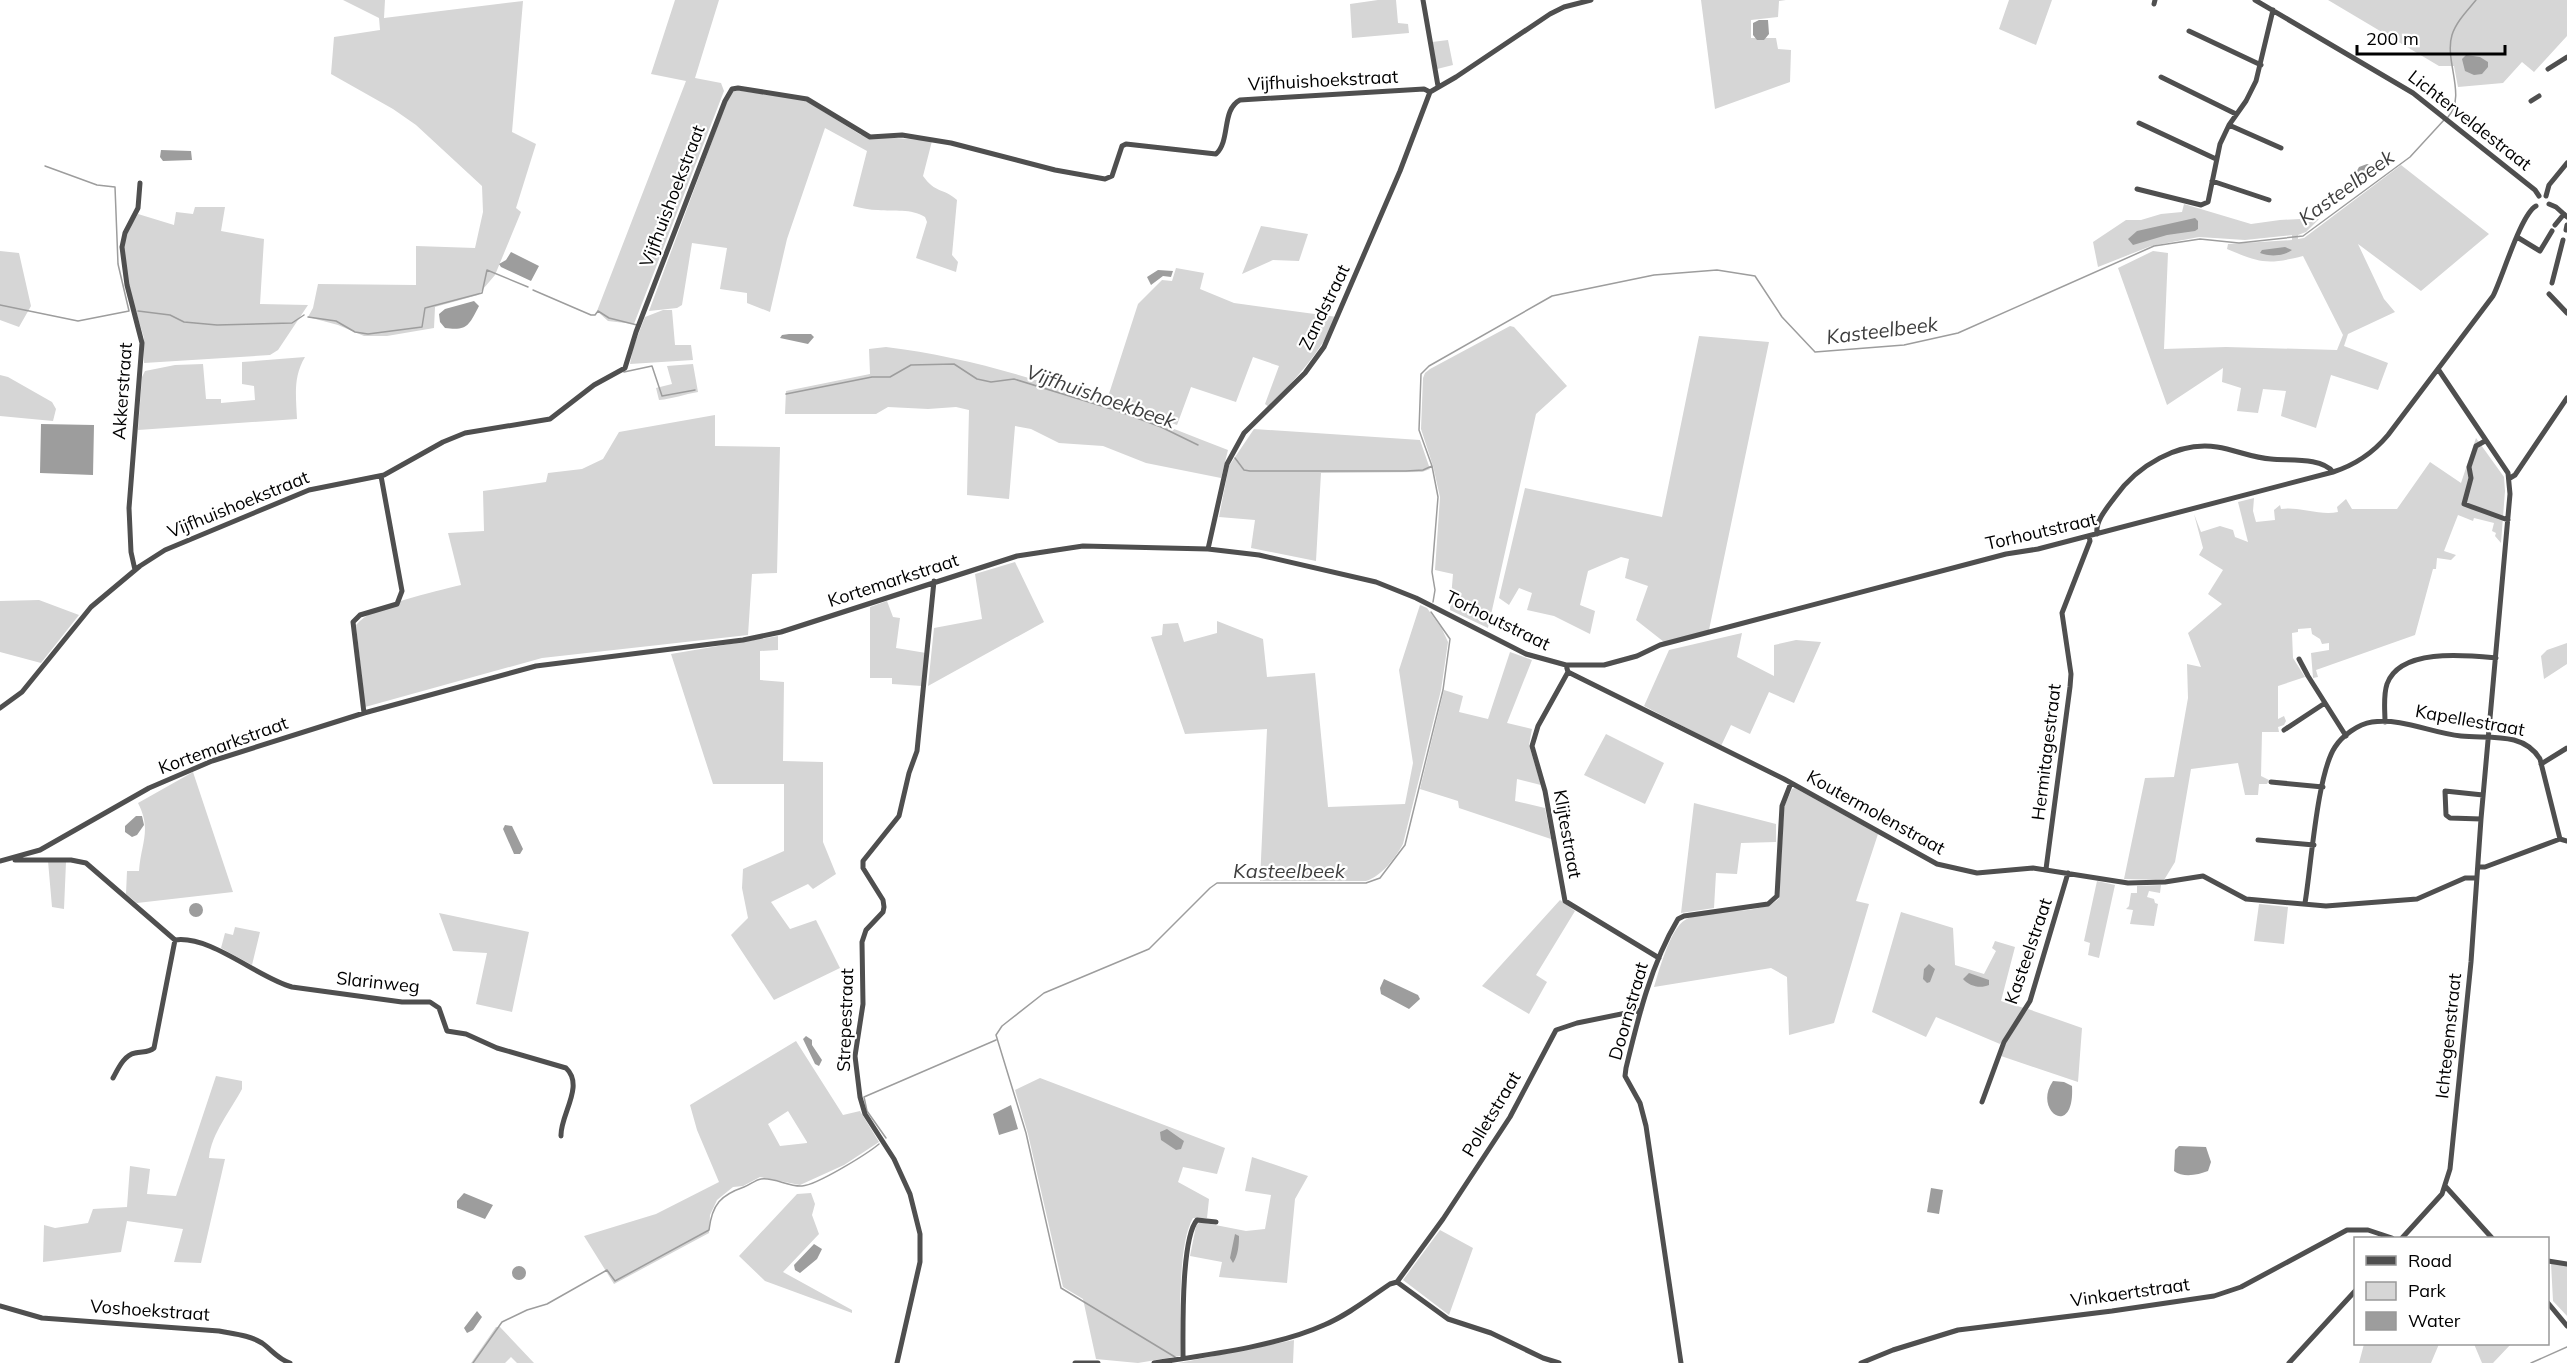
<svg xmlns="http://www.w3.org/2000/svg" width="2567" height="1363" font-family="Mulish,sans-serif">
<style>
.green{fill:#d6d6d6;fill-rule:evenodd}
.water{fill:#9d9d9d}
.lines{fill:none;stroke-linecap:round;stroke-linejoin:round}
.stream{stroke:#9d9d9d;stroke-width:1.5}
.minor{stroke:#4f4f4f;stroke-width:5}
.labels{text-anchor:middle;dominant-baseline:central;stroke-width:4.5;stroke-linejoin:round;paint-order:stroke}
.street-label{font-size:18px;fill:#000;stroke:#fff}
.water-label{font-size:20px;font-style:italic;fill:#3e3e3e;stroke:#fff}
</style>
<rect width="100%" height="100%" fill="#fff"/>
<path class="green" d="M343 0H385L384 18 523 1 512 132 536 144 516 208 521 212 495 275 478 295 435 307 434 328 387 336H364L338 325 308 317 313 308 318 284 416 285V246L475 248 483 212 482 186 416 125 393 109 331 74 334 37 380 30 379 18Z
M675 0H719L695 78 721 83 724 91 634 324 608 321 597 311 686 81 651 74Z
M1378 0H1396L1398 23 1408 24 1409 33 1352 38 1350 4Z
M1701 0H1786L1779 1 1778 17 1751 20V38H1776L1778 49 1791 50 1790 82 1715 109Z
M2009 0H2052L2036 45 1999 29Z
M2328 0H2567V36L2534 72 2522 62 2503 83 2458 87 2454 66H2439Z
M1448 40 1453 65 1437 69 1432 42Z
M734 90 803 99 861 135 932 141 923 176C936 194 942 187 957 200L952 255 958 262 956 272 916 258 927 222 925 217C911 208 894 212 878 210 870 210 861 208 853 206L867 151 825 128 787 239 770 312 747 303V293L720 289 727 248 692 243 682 305 677 308 649 311 730 93Z
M2401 165 2489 234 2421 291 2358 244 2384 299 2395 312 2348 334 2344 346 2388 363 2378 390 2331 375 2316 428 2281 416 2286 391 2263 389 2258 413 2237 411 2241 388 2222 382 2223 368 2167 405 2118 268 2153 251 2168 253 2164 349 2226 347 2337 350 2343 335 2303 256C2267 265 2260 263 2227 249L2228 244 2292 240V235L2245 240 2199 237 2151 246 2098 267 2093 242 2126 220H2141L2161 214 2182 212 2184 204 2251 224 2280 220 2320 218 2306 232 2298 235V239L2304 238Z
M195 207H225L221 231 264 239 260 304 308 305 278 350 270 355 144 363V338L128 285 123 247 127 232 138 214 174 225 176 212 193 214Z
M1261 226 1308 234 1299 261 1273 260 1242 274Z
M0 251 19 253 31 306 19 327 0 320Z
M1176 268 1204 273 1200 289 1234 303 1337 317C1318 356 1298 376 1269 407L1265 404 1279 366 1253 357 1236 402 1191 387 1177 425 1107 400 1138 304 1162 280 1172 281Z
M663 310H672L675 345H691L693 360 630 364 633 348 645 317Z
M1510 326 1514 327 1567 386 1536 414 1488 628 1450 610 1453 574 1435 570 1440 497 1433 466 1421 429 1423 378 1425 373 1430 369Z
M1699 336 1769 342 1709 630 1664 642 1636 620 1648 586 1625 578 1629 559 1621 557 1588 571 1580 605 1595 611 1590 634 1554 616 1527 610 1532 593 1519 588 1509 605 1499 598 1525 488 1662 517Z
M886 347C1003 361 1119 407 1228 450L1221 478 1146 463 1103 446 1059 443 1031 429 1015 426 1009 499 967 495 969 410 956 407 928 409 888 407 876 414H785L786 391 870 374 869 349Z
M305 357C293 377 296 396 297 419L138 430 142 377 145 371 175 365 203 364 206 399H221V403L255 400 254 386 242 384V362Z
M693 364 698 392C684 394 673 399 659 400L656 388 672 384 667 366Z
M0 375 8 377 52 402 56 409 53 421 0 416Z
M715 415V446L780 447 777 573 752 574 748 635 542 658 365 707 356 625C373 604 434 592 461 585L448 533 484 531 483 491 546 482 548 473 582 469 603 459 619 432Z
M1254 429 1420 440 1430 469 1422 472 1321 473 1316 561 1251 548 1255 520 1219 517 1229 466Z
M2476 438 2504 477 2505 491 2501 543 2495 536 2496 533 2492 531 2494 523 2474 518 2473 521 2458 515 2444 551 2456 555 2451 560 2437 558 2436 569H2433L2415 635 2316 670 2318 677 2313 678 2311 653 2329 650V643L2322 644 2320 639 2312 634 2311 628 2298 629V632L2292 633 2293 658 2305 677 2278 686V719L2284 716 2286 721 2284 725 2278 727 2279 732H2262L2261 776 2269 780 2267 784H2259L2258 795H2245L2238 763 2191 769 2175 862 2164 880 2124 879 2145 778 2174 777 2188 698 2187 664 2201 667 2188 633 2222 604 2208 594 2223 570 2199 555 2203 548 2194 514 2201 532 2220 526 2233 530 2235 537 2248 542 2238 502 2254 498 2253 511 2256 522 2275 520 2274 510 2280 505 2281 509C2300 506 2319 516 2338 512L2337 507 2346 499 2352 509H2397L2430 462 2461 483Z
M1015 562 1044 622 928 686 934 628 982 619 975 574Z
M39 600 79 615 41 663 0 652V601Z
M887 601 893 617 900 618 896 648 926 653 922 686 892 684V678H870V607Z
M1420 605 1427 608 1442 629 1448 642 1441 690 1403 844C1395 858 1382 876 1366 881H1260L1267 729 1185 734 1151 637 1162 635 1163 624 1178 623 1184 642 1217 633V621L1263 639 1267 677 1315 673 1328 807 1405 804 1413 763 1399 670Z
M1742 633 1737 657 1774 676V645L1796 640 1821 642 1794 703 1769 692 1750 734 1731 725 1721 746 1644 706 1669 650Z
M778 636V650L760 651V680L784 682 783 761 823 762V842L836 874 813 889 808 884 771 902 790 929 816 920 840 968 774 1000 731 935 748 918 742 888 743 869 784 851V784H713L671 654Z
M2567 643V664L2544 679 2541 656 2547 650Z
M1510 652 1532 660 1507 723 1532 729 1529 745 1541 785 1517 779 1515 801 1545 808 1551 839 1459 808 1458 801 1420 789 1444 690 1463 696 1459 712 1488 719Z
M1606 734 1664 763 1645 804 1584 775Z
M193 772 233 892 137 903 126 894 127 871H139C141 843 152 830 138 803Z
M1795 788 1878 834 1856 901 1869 904 1834 1023 1789 1035 1787 977 1771 968 1654 987C1659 971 1670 929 1685 920 1704 909 1733 913 1754 909 1764 907 1772 906 1779 898L1784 807 1792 789Z
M1694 803 1776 824V842L1741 843 1737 874 1716 873 1714 908 1681 913Z
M48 861 66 862 64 909 52 907Z
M2097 881 2115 885 2099 958 2088 955 2090 943 2084 941Z
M2161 885 2160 893 2149 891 2147 897 2154 899 2155 903 2158 904 2154 926 2130 924 2133 910 2126 909 2129 906 2131 893H2137V886Z
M1560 900 1575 911 1536 975 1547 982 1529 1014 1482 986Z
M2259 904 2288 907 2284 944 2254 941Z
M1901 912 1953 928 1955 965 1984 974 1996 951 1992 948 1995 941 2015 947 2001 1001 2024 1008 2000 1044 1936 1017 1926 1037 1872 1012Z
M439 913 529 932 512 1012 476 1004 487 953 453 951Z
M235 927 260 932 252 965 221 948 225 933 233 935Z
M2028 1009 2082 1028 2078 1082 2001 1056 2008 1037Z
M796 1041 843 1115 860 1111 879 1142 844 1165 800 1185 760 1177 743 1186 733 1187 717 1200 710 1215 709 1233 614 1284 584 1236 656 1214 719 1182 697 1130 690 1105ZM788 1111 807 1142V1143L780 1146 768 1124Z
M216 1076 242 1081V1089C231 1110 211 1134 209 1158L225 1159 201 1263 174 1262 183 1229 127 1221 121 1252 43 1262 44 1225 55 1228 88 1223 93 1209 127 1207 130 1166 150 1169 147 1194 176 1196Z
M1040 1078 1225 1148 1217 1174 1183 1167 1178 1182 1209 1199 1207 1218H1193C1177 1245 1181 1321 1180 1356L1138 1363 1096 1359 1083 1299 1063 1287 1028 1134 1015 1090Z
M1252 1157 1308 1176 1295 1199 1287 1283 1219 1277 1222 1262 1190 1256 1196 1226 1200 1222 1246 1231 1265 1229 1271 1195 1245 1191Z
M811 1193 815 1204 812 1215 819 1234 783 1272 852 1310V1313L765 1281 739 1256 797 1194Z
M1440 1230 1473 1248 1449 1315 1403 1280Z
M2551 1263 2567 1266V1316L2553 1301Z
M496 1327H500L534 1363H517L511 1357 505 1363H471Z
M1294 1340 1293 1363H1178L1189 1361Z
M2364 1344H2439L2431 1363H2359Z
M2474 1344H2511L2493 1363H2482Z"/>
<path class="water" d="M1759 20H1768L1769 34 1764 40H1757L1753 35V23Z
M2466 55 2480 57 2488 62V67L2482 74 2474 75 2465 71 2462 59Z
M161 150 191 151 192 160 163 161 160 157Z
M2367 164 2373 166 2369 175 2355 181 2353 178 2359 167Z
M2195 218 2198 221V229L2195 231 2167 235 2133 245 2128 239 2137 231Z
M2285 247 2292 250C2284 256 2270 257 2260 253L2262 250Z
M511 252 539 266 531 281 501 267 499 264 506 260Z
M1158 270 1173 271 1171 277 1163 276 1151 285 1147 277Z
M474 301 479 306C469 325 468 331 445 328L440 322 439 314 445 309Z
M789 334H811L814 337 808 344 780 338 782 335Z
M41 424 94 425 93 475 40 473Z
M136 816H142L144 825 137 835 132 837 125 832V826Z
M505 825 512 826 523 849 520 854H514L503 829Z
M189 910a7 7 0 1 1 14 0a7 7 0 1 1-14 0Z
M1929 964 1935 969 1930 982 1927 983 1923 979 1924 969Z
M1969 973 1989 980V985C1980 989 1969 986 1963 979Z
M1384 979 1418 995 1420 999 1409 1009 1381 994 1380 988Z
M806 1036 812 1040V1045L822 1060 819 1066 815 1064 803 1039Z
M2053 1081 2064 1082 2072 1086C2075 1140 2032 1111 2053 1081Z
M1011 1105 1018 1129 999 1135 993 1114Z
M1167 1129 1184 1141 1181 1149 1176 1150 1161 1140 1160 1132Z
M2179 1146 2206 1147 2211 1162 2208 1171C2198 1175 2183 1178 2174 1171L2175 1150Z
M1931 1188 1943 1190 1939 1214 1927 1212Z
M464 1193 493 1205 485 1219 457 1208V1201Z
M1235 1234 1239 1236C1239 1245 1238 1256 1233 1263L1230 1258Z
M814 1244 822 1249 817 1259 800 1273 795 1270 794 1265Z
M512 1273a7 7 0 1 1 14 0a7 7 0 1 1-14 0Z
M477 1311 482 1317 473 1330 467 1333 464 1328Z"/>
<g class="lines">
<path class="stream" d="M2448 117C2467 96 2444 61 2452 35 2456 22 2467 11 2476 0
M45 166 97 185 115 187 118 264 129 311
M533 290 591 315H595L598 311 609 318 637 325
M0 305 78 321 129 311
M138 311 170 315 184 322 217 325 292 323 304 315
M308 317 336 321 355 332 368 334 422 327 425 308 482 293 487 270 528 287
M624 372 652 366 662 396 695 390
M786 394 872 377H890L911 365 954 364 977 379 991 382 1014 379 1118 411 1161 427 1198 445
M1235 458 1244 470 1250 471H1406L1423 470 1432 466
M1433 602 1435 590 1432 572 1438 497 1432 466 1419 430 1421 374 1429 366 1552 296 1654 275 1717 270 1755 276 1782 317 1815 352 1904 345 1958 333 2154 246 2200 239 2239 243 2303 236 2410 157 2444 120
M886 1138 867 1111 864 1097 996 1040
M1175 1357 1061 1288 1026 1133 996 1035 1002 1026 1044 993 1149 949 1210 888 1217 883H1366L1380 878 1405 845 1443 690 1450 639 1431 612
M473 1363 502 1322 527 1310 547 1304 607 1270 615 1281 709 1230C712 1204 721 1195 744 1187 750 1185 755 1180 761 1179 774 1177 789 1187 802 1186 817 1185 867 1154 879 1144
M2531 1363 2567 1347"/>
<path class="minor" d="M1423 0 1438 86
M2255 0 2413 93 2535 190 2539 196
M2154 4 2155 0
M2189 31 2261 65
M2548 69 2567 57
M2161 77 2236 114
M2531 101 2539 96
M2139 123 2216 159
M2229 125 2281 148
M2212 181 2269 200
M2137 189 2201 205 2208 202 2220 144 2229 125 2246 101 2256 81 2273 10
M2546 196 2549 185 2567 163
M2549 204 2556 207 2567 217
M2555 225 2564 214
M2566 230 2567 225
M2517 237 2540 251 2552 231
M2552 283 2563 240
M2549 294 2567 313
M2485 441 2476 446 2469 467 2471 478 2464 504 2508 520
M2510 478 2515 475 2567 398
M2097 534C2095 521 2107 508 2115 497 2137 466 2178 441 2217 447 2236 450 2253 458 2271 459 2289 461 2321 457 2333 472
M1208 549 1227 464 1244 433 1305 373 1324 347 1400 171 1430 92 1456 77 1550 14 1564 7 1591 0
M135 570 131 552 129 508 142 343 127 285 122 247 125 233 138 208 140 183
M2299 659 2308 676 2346 736
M1566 665 1568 672 1574 675 1784 779 1937 864 1977 873 2033 868 2128 883 2165 882 2203 876 2246 899 2326 906 2417 899 2465 878H2476
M1568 672 1538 726 1532 746 1545 791 1565 901 1659 958
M0 708 22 692 91 607 140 566 165 550 309 490 384 475 443 442 465 433 550 419 594 385 625 368 636 332 725 101 732 89 738 88 807 99 870 137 902 135 951 143 1055 170 1105 179 1112 176 1122 146 1126 144 1216 154C1231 140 1221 110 1240 100L1424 89 1430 92
M364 713 353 622 360 615 397 604 402 591 381 476
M2385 722C2385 710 2383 696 2387 684 2400 648 2465 655 2496 658
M2284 730 2325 703
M2541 764 2567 748
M2271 782 2323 787
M2481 819 2450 818 2446 815 2445 791 2483 795
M2258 840 2314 845
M15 860H71L86 863 175 940C211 935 258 978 292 987L402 1002H430L439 1008 447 1031 466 1034 497 1048 566 1068C585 1086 560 1115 561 1136
M0 861 40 850 149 788 212 761 364 713 536 666 743 640 781 632 1017 556 1083 546 1208 549 1259 555 1376 582 1416 598 1526 654 1566 665H1604L1637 656 1660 645 2006 554 2038 549 2333 472C2355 465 2373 453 2388 435L2493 296C2503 276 2521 214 2536 206
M2478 867H2485L2560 839 2567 841
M2046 869 2070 687 2071 674 2062 613 2090 541 2089 536
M2305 903C2311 868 2317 774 2335 747 2342 736 2358 724 2372 722 2403 718 2431 733 2461 736 2488 739 2523 731 2540 759L2560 839
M113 1078C118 1069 124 1055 135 1053 142 1051 148 1053 154 1048L175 940
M1982 1102 2004 1042 2030 1001 2068 873
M2446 1187 2492 1238
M2402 1238 2442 1194 2450 1169 2471 962 2481 819 2510 494 2508 473 2438 369
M2548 1261 2567 1264
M1397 1282 1443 1219 1510 1117 1556 1030 1577 1023 1641 1010
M2548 1303 2567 1326
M0 1306 42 1318 219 1331C234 1334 249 1335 262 1343 272 1350 278 1359 290 1363
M1183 1358C1183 1331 1181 1238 1197 1220L1216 1222
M897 1363 920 1262V1234L910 1194 894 1159 865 1114 860 1097 855 1056 863 1004 862 942 866 930 883 912 884 907 883 900 863 868V861L899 816 909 773 917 751 934 581
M1075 1363H1098
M1154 1363C1206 1355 1278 1346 1324 1325 1348 1315 1369 1298 1390 1284L1397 1282 1448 1319 1491 1333 1543 1358 1559 1363
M1681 1363 1646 1126 1640 1103 1625 1076 1626 1068C1638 1018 1651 964 1678 919L1684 916 1768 904 1777 896 1782 806 1791 783
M1861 1363 1893 1350 1958 1330 2112 1311 2214 1296 2241 1287 2347 1230H2368L2392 1238
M2289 1363 2356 1290"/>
</g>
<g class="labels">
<g class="street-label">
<text transform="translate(1323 80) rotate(-3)">Vijfhuishoekstraat</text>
<text transform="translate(2470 120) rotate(38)">Lichterveldestraat</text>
<text transform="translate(672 196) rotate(-69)">Vijfhuishoekstraat</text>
<text transform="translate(1324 307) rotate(-64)">Zandstraat</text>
<text transform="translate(122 391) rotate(-86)">Akkerstraat</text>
<text transform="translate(238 504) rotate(-22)">Vijfhuishoekstraat</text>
<text transform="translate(2041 531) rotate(-13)">Torhoutstraat</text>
<text transform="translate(893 580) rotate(-18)">Kortemarkstraat</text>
<text transform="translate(1498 620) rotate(26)">Torhoutstraat</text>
<text transform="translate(2470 720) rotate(10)">Kapellestraat</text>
<text transform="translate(223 745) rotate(-20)">Kortemarkstraat</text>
<text transform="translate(2046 752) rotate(-83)">Hermitagestraat</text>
<text transform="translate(1876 812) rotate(29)">Koutermolenstraat</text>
<text transform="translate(1568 834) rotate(80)">Klijtestraat</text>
<text transform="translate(2028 951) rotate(-71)">Kasteelstraat</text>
<text transform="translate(378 982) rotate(6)">Slarinweg</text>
<text transform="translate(1628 1011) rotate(-74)">Doornstraat</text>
<text transform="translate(845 1020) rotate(-88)">Strepestraat</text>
<text transform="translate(2448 1036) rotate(-84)">Ichtegemstraat</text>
<text transform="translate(1491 1114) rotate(-59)">Polletstraat</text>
<text transform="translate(2130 1292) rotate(-8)">Vinkaertstraat</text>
<text transform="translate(150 1310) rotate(4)">Voshoekstraat</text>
</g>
<g class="water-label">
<text transform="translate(2346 187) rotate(-36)">Kasteelbeek</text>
<text transform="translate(1882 330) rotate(-7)">Kasteelbeek</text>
<text transform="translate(1101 396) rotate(19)">Vijfhuishoekbeek</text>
<text x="1289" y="870">Kasteelbeek</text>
</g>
</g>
<rect x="2354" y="1237" width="195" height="108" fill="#ffffff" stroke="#999999" stroke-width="1.5"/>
<rect x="2366" y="1256" width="30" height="9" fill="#4f4f4f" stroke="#999999" stroke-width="1.5"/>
<text x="2408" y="1267" font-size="18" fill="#000000">Road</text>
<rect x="2366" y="1282" width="30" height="18" fill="#d6d6d6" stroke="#999999" stroke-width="1.5"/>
<text x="2408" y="1297" font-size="18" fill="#000000">Park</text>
<rect x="2366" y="1312" width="30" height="18" fill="#9d9d9d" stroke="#999999" stroke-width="1.5"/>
<text x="2408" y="1327" font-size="18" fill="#000000">Water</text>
<path d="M2357 45v9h148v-9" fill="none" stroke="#000000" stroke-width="3"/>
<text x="2366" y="45" font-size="18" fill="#000000" stroke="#ffffff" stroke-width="4.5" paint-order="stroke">200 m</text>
</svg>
